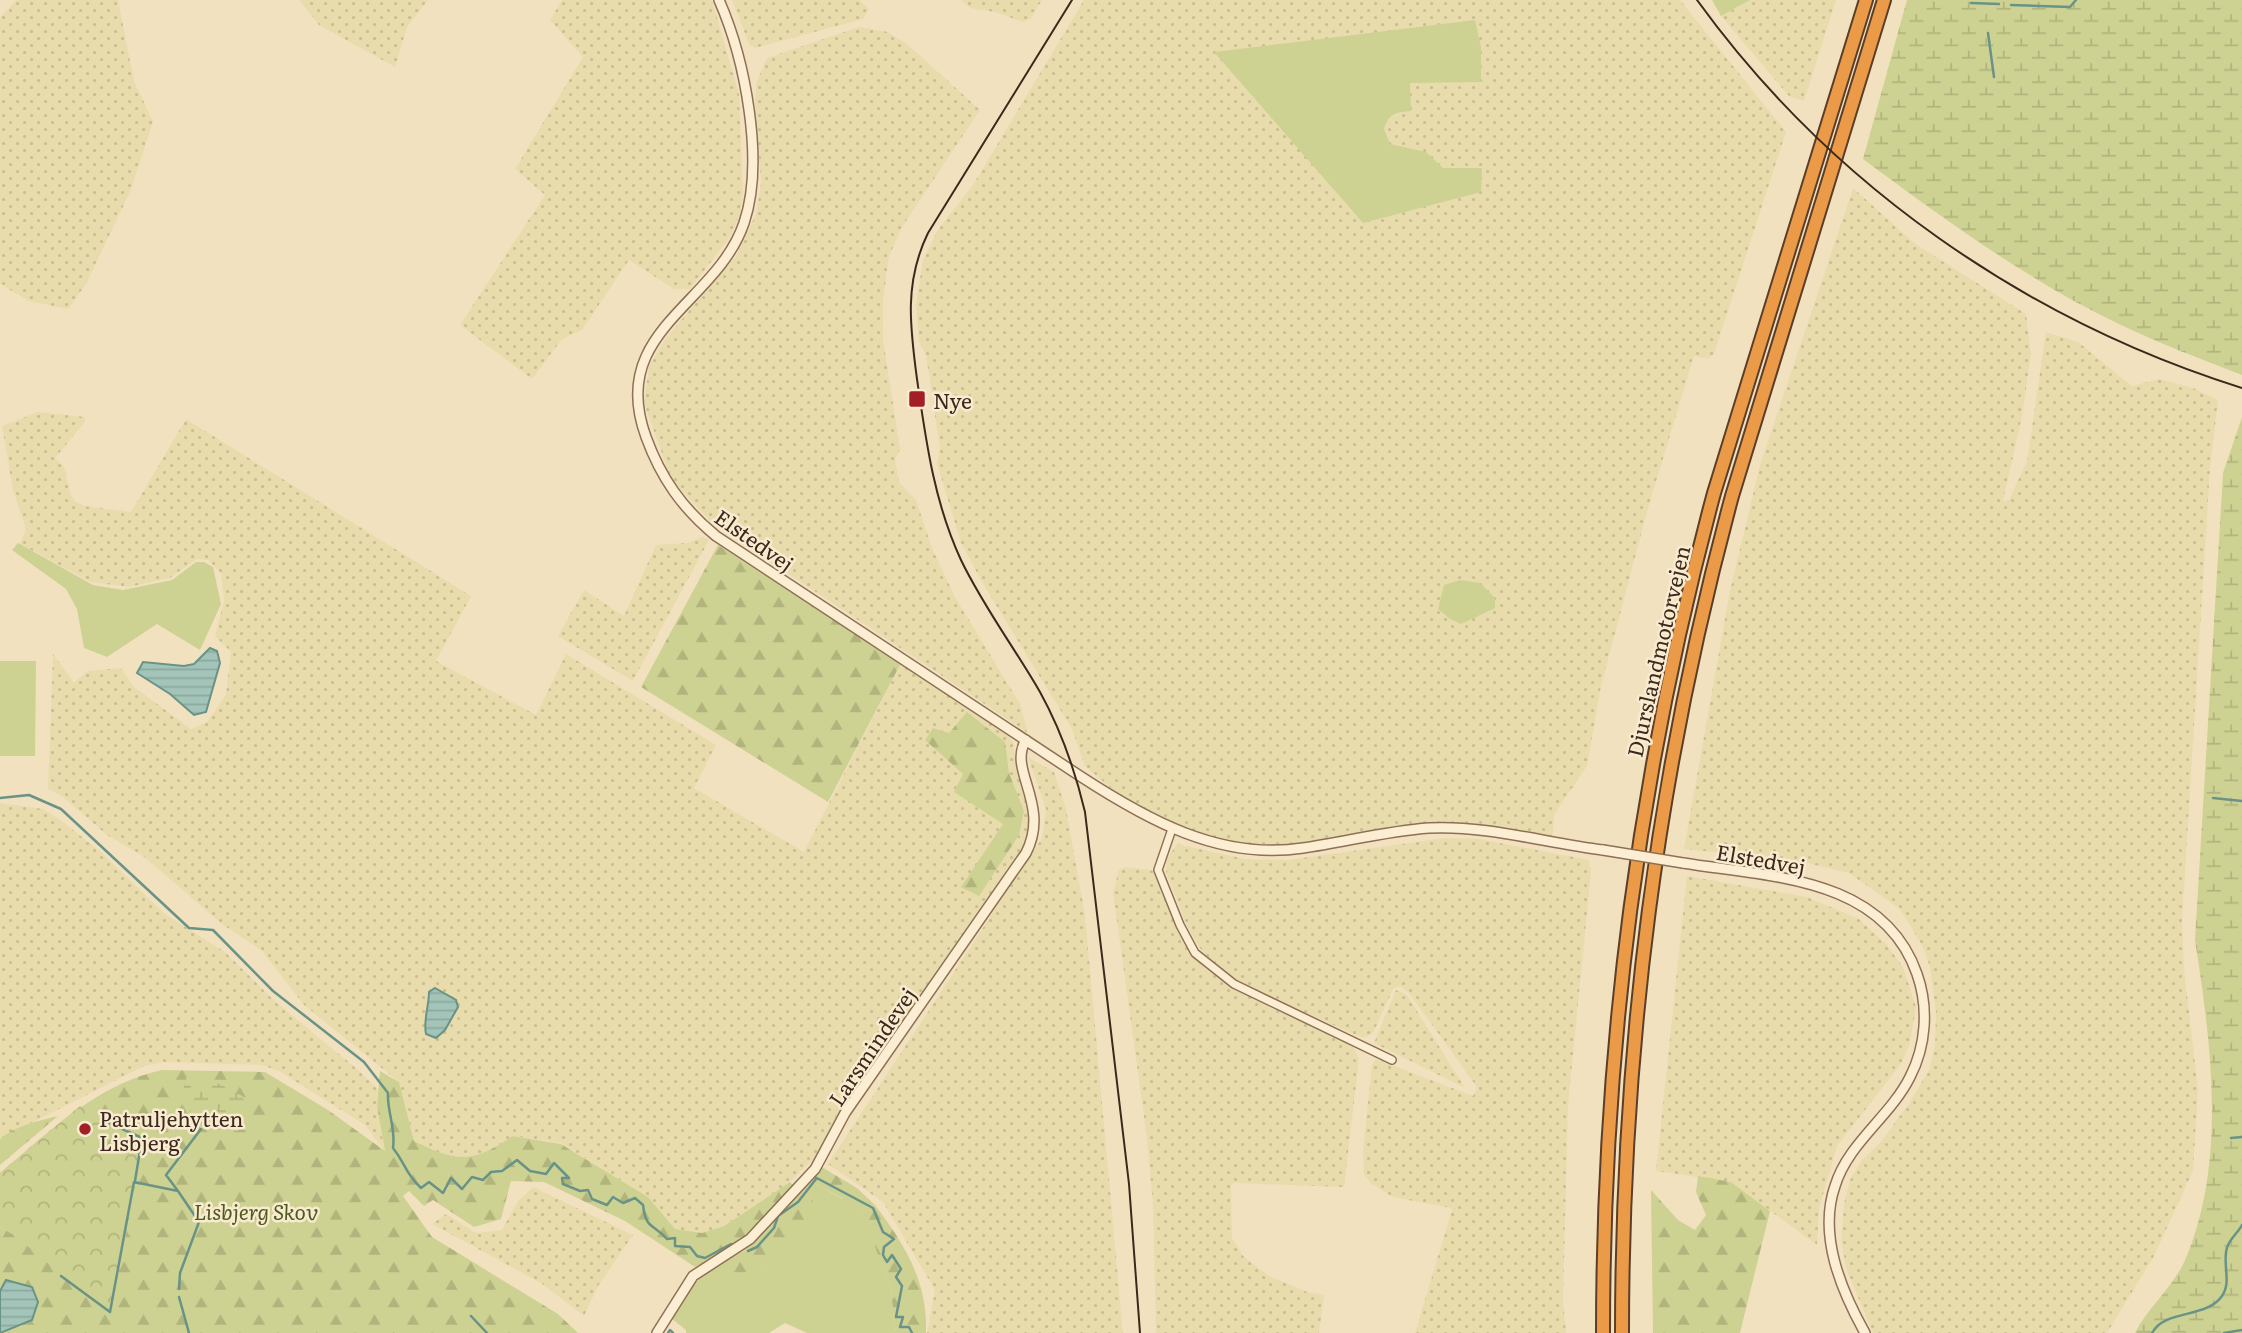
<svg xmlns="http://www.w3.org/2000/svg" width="2242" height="1333" font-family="Literata,serif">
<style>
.farmland{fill:url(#farmland-dots)}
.grass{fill:#cdd292}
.forest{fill:url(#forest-firs)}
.wetland{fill:url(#wetland-marsh)}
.park{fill:url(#park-crowns)}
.water{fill:url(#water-rules);stroke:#699386;stroke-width:2}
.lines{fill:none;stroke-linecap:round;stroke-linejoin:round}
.stream{stroke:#699386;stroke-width:2.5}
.minor-casing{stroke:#8d7055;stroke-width:10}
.tertiary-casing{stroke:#8d7055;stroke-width:12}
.motorway-casing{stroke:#5a3e2a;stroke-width:16}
.minor{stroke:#fceed3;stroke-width:7}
.tertiary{stroke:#fceed3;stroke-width:9}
.motorway{stroke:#eb9b47;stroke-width:12}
.tram{stroke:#3b291c;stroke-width:2}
.tertiary-bridge-casing{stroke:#8d7055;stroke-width:12;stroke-linecap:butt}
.tertiary-bridge{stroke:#fceed3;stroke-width:9}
.poi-dot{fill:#a31f26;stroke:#f9ebd0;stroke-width:2.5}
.labels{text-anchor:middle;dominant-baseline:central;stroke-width:5;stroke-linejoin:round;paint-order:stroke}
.poi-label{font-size:21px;fill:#3b291c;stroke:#f9ebd0;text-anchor:start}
.street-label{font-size:21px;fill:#3b291c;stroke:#f9ebd0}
.park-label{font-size:21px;font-style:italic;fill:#4e5a20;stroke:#f9ebd0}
</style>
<defs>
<pattern id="farmland-dots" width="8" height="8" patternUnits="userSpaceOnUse" patternTransform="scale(1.75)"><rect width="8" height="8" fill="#e9dcac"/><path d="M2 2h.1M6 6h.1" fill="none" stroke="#c9bd93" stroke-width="1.8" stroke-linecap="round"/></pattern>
<pattern id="forest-firs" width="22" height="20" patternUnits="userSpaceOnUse" patternTransform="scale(1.75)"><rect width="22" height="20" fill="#cdd292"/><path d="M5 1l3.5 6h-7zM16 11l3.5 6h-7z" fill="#b1b47d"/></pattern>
<pattern id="wetland-marsh" width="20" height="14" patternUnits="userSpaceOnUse" patternTransform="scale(1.75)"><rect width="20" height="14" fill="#cdd292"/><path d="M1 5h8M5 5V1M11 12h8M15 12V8" fill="none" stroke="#b1b47d"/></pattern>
<pattern id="park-crowns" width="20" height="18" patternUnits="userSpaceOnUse" patternTransform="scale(1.75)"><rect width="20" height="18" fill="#cdd292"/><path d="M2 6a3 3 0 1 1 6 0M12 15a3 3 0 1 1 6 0" fill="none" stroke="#b1b47d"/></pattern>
<pattern id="water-rules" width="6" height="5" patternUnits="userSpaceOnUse" patternTransform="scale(1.75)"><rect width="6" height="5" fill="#a3c4b8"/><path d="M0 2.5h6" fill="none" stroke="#8da89e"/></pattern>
</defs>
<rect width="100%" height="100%" fill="#f2e1bf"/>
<path class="farmland" d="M16 0H118L134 81 153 122 130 192 86 284 68 309 29 301 0 284V18Z
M299 0H428L407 27 395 67 319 25Z
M562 0H712L739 94 743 191 740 215 730 237 690 289H674L629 260 582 330 562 339 532 379 460 325 545 195 515 169 583 57 550 20Z
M732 0H859L869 9 863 19 755 48 749 44Z
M961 0H1042L1031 18 1023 22 995 12 970 8Z
M1084 0H1680L1786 132 1714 354 1708 359 1694 356 1648 508 1601 686 1587 766 1555 813 1552 838 1431 825 1383 828 1290 845 1245 844 1210 838 1173 825 1126 801 1085 766 1072 729 986 589 961 543 937 463 940 449 926 355 919 341 916 304 923 260 939 228 973 185Z
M1750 0H1836L1804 101 1789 96 1721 16Z
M859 27 888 32 907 44 980 110 902 227 889 256 883 301V339L900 449 895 459 899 482 916 500 932 548 955 597 1020 704 1028 733 712 523 671 479 644 403 649 366 666 338 736 256 756 214 761 183 755 100 757 81 767 58Z
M1853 188 1914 243 2026 314 2031 354 2022 416 2003 501 2009 500 2027 461 2046 332 2078 342 2132 386 2159 379 2193 388 2218 400 2210 468 2182 921 2184 969 2198 1090 2193 1171 2154 1256 2107 1333H1873L1847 1271 1841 1242 1844 1204 1850 1180 1861 1161 1880 1143 1910 1102 1929 1070 1935 1045 1936 1012 1930 967 1923 947 1900 909 1849 873 1794 860 1684 849 1730 591 1760 465Z
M38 412 85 417V422L55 458 64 467 71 495 76 502 85 506 131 512 186 419 471 596 436 661 536 715 566 654 716 745 694 788 804 852 901 663 1004 732 1013 742 1017 774 1030 806 1028 839 947 962 842 1105 814 1158 790 1182 724 1226 702 1233 674 1229 648 1197 561 1143 512 1136 494 1149 469 1159 441 1155 414 1141 399 1082 304 1005 262 951 222 924 143 856 107 835 63 797 48 789 53 654 74 683 87 671 121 668 133 686 191 729 207 722 226 694 231 652 215 636 224 601 221 573 208 560 197 559 170 578 129 587 91 582 20 544 26 529 13 490 2 426Z
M703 537 709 540 633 681 558 636 584 590 624 616 656 545 687 543Z
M1028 757 1054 772 1066 809 1085 915 1123 1333H927L935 1290 883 1202 828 1164 1042 838 1046 809Z
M0 803 43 809 58 818 101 852 165 914 225 952 277 1003 356 1068 378 1089 377 1106 385 1152 365 1125 279 1071 262 1065 163 1062 144 1066 0 1139Z
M1445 838 1479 839 1589 860 1591 872 1568 1105 1563 1301 1566 1333H1415L1452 1210 1451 1208 1393 1197 1371 1184 1364 1174 1363 1150 1372 1065 1376 1059 1473 1096 1477 1087 1409 993 1400 986 1393 989 1373 1033 1363 1038 1258 992 1220 970 1199 947 1187 926 1166 872 1167 859 1177 844 1245 859 1288 860Z
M1125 867 1151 870 1156 874 1179 932 1206 970 1268 1006 1352 1045 1359 1059 1344 1187 1234 1183 1231 1186 1232 1238 1243 1256 1267 1275 1307 1292 1324 1295 1319 1333H1156L1153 1206 1147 1138 1113 892 1119 870Z
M1687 876 1807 897 1859 919 1886 944 1903 967 1916 1007 1910 1043 1901 1064 1837 1146 1819 1208 1817 1245 1731 1182 1656 1171Z
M1396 990 1407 995 1465 1088 1374 1043Z
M533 1187 633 1235 598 1286 584 1316 541 1283 432 1224 446 1214 476 1233 502 1230 518 1201Z"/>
<path class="grass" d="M1712 0H1750L1721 16Z
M1475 20 1481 47V82L1410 83 1411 111C1396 112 1389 113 1384 129L1390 144 1426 152 1443 168H1482L1481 192 1363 223 1214 52Z
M18 543 93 585 123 590 172 580 196 562H204L213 567 221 604 200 650 157 624 107 657 84 648 77 609 66 589 12 550Z
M1460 580 1480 583 1495 598V608L1461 624 1450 619 1438 609 1444 585Z
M0 661H36L35 756H0Z
M811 1181 842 1199 857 1188 875 1205 862 1209 891 1289 895 1333H807L785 1323 769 1333H686V1330L672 1319V1315L695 1280 768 1266 813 1201 802 1190Z"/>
<path class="forest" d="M718 545 901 663 828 802 641 687Z
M967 712 1005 742 1009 773 1024 811 1019 835 979 896 961 887 1003 824 954 792 963 774 925 740 933 728 949 733Z
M162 1070 265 1072 328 1110 385 1151 377 1106 380 1071 399 1082 414 1141C456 1162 473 1164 512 1136L561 1144 648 1197 675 1229 702 1233 724 1226 790 1182 795 1187 732 1248 695 1267 625 1221 544 1182 511 1181 501 1219 474 1227 433 1200 424 1206 409 1191 403 1196 432 1237 558 1314 578 1333H4L11 1327 22 1326 3 1287 0 1291V1226L31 1247 0 1173C49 1132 97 1084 162 1070Z
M58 1116 0 1165V1139C16 1125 38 1121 58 1116Z
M820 1166 857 1188 843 1199 811 1181Z
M1698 1176 1731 1182 1770 1211 1740 1333H1653L1651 1190 1678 1220 1695 1230 1706 1215 1696 1192Z
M802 1190 813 1201C805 1219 800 1241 786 1256 771 1272 718 1275 695 1280L709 1268 744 1251Z
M875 1205C905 1245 928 1282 926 1333H895L891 1289 861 1209Z"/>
<path class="wetland" d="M1907 0H2242V375C2201 359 2158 343 2119 324 2027 280 1944 219 1863 159Z
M2242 417V1333H2135C2148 1307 2175 1285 2186 1258 2227 1159 2211 1043 2195 940L2223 473Z
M187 1076 208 1078 246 1098 248 1108 238 1131 201 1129 181 1097Z"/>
<path class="park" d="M80 1106 145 1137 110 1316C73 1286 39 1252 0 1226V1173Z"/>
<path class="water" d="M210 648 217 651 220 663 206 712 194 715 170 694 137 673 143 662 184 666 194 664Z
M435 988 456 1000 458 1007 445 1030 436 1038 426 1034C423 1021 429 1006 429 992Z
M6 1280 32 1287 38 1302 32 1320 0 1333V1291Z"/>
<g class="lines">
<path class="stream" d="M1971 3 1999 4
M2011 5 2070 7 2076 0
M1988 33 1994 77
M0 798 29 795 61 809 189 928 213 930 273 991 364 1062 388 1093C387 1112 396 1128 393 1148 406 1164 404 1172 421 1188L429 1182 443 1193 451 1178 462 1189 472 1177 483 1180 491 1172 502 1171 517 1160 530 1171 546 1174 554 1163 569 1178H562L563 1184 580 1191 588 1190 592 1199 607 1205 613 1197 623 1203 635 1198 643 1205C646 1230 653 1223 667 1239L675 1238V1246L690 1247 697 1256 705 1258 731 1244
M2213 798 2242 801
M109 1123 142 1138 135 1181
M2231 1138 2242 1137
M813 1176 873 1208 883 1232 894 1239 884 1247 883 1255 887 1262 892 1255 901 1269 896 1277 902 1286 896 1317H903L900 1327H909L912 1333
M178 1191 166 1175 201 1129
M748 1251 757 1247 774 1228 778 1216 798 1202 816 1179
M61 1276 110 1312 134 1182 178 1191 199 1222 180 1273 179 1289
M179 1297 189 1333
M471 1316 487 1333
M668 1333 670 1330 673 1333
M2152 1333C2165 1309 2206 1319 2222 1296 2232 1282 2222 1263 2227 1248 2229 1239 2238 1233 2242 1225
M2224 1333 2242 1330"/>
<defs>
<path id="minor" d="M1172 829 1158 870 1180 925 1195 953 1234 984 1392 1060"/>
<path id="tertiary" d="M719 0C745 59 765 161 744 223 716 305 607 331 646 437 661 478 682 508 716 536L1080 776C1146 819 1220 861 1303 848 1345 842 1386 831 1429 828 1486 825 1546 843 1603 850
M1683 863C1769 877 1883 876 1917 974 1929 1008 1926 1046 1910 1077 1890 1117 1848 1143 1835 1186 1818 1235 1841 1290 1865 1333
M657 1333 693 1276 750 1239 815 1169 845 1113 1026 853C1051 804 1007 770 1026 740"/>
<path id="motorway" d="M1603 1333C1603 1045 1639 771 1714 493L1866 0
M1622 1333C1622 1046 1657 773 1732 496L1884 0"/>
</defs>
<use href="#minor" class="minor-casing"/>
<use href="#tertiary" class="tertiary-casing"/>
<use href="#motorway" class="motorway-casing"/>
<use href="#minor" class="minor"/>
<use href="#tertiary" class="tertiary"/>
<use href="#motorway" class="motorway"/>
<path class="tram" d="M1072 0 928 233C904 282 910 327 917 379 926 441 934 502 961 560 983 606 1014 647 1040 692 1061 730 1075 770 1085 812L1129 1184 1140 1333
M1697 0C1830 184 2025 320 2242 388"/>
<defs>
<path id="tertiary-bridge" d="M1603 850 1683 863"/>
</defs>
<use href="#tertiary-bridge" class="tertiary-bridge-casing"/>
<use href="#tertiary-bridge" class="tertiary-bridge"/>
</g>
<g class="poi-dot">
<rect x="908" y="390" width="18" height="18" rx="3.5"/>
<circle cx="85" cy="1129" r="7"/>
</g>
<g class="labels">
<g class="poi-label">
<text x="933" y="399">Nye</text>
<text x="99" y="1117">Patruljehytten<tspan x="99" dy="24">Lisbjerg</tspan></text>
</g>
<g class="street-label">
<text transform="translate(755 539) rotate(35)">Elstedvej</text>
<text transform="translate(1657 651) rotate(-77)">Djurslandmotorvejen</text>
<text transform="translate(1761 858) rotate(10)">Elstedvej</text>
<text transform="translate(871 1046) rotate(-56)">Larsmindevej</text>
</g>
<g class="park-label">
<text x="256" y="1210">Lisbjerg Skov</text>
</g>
</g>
</svg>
